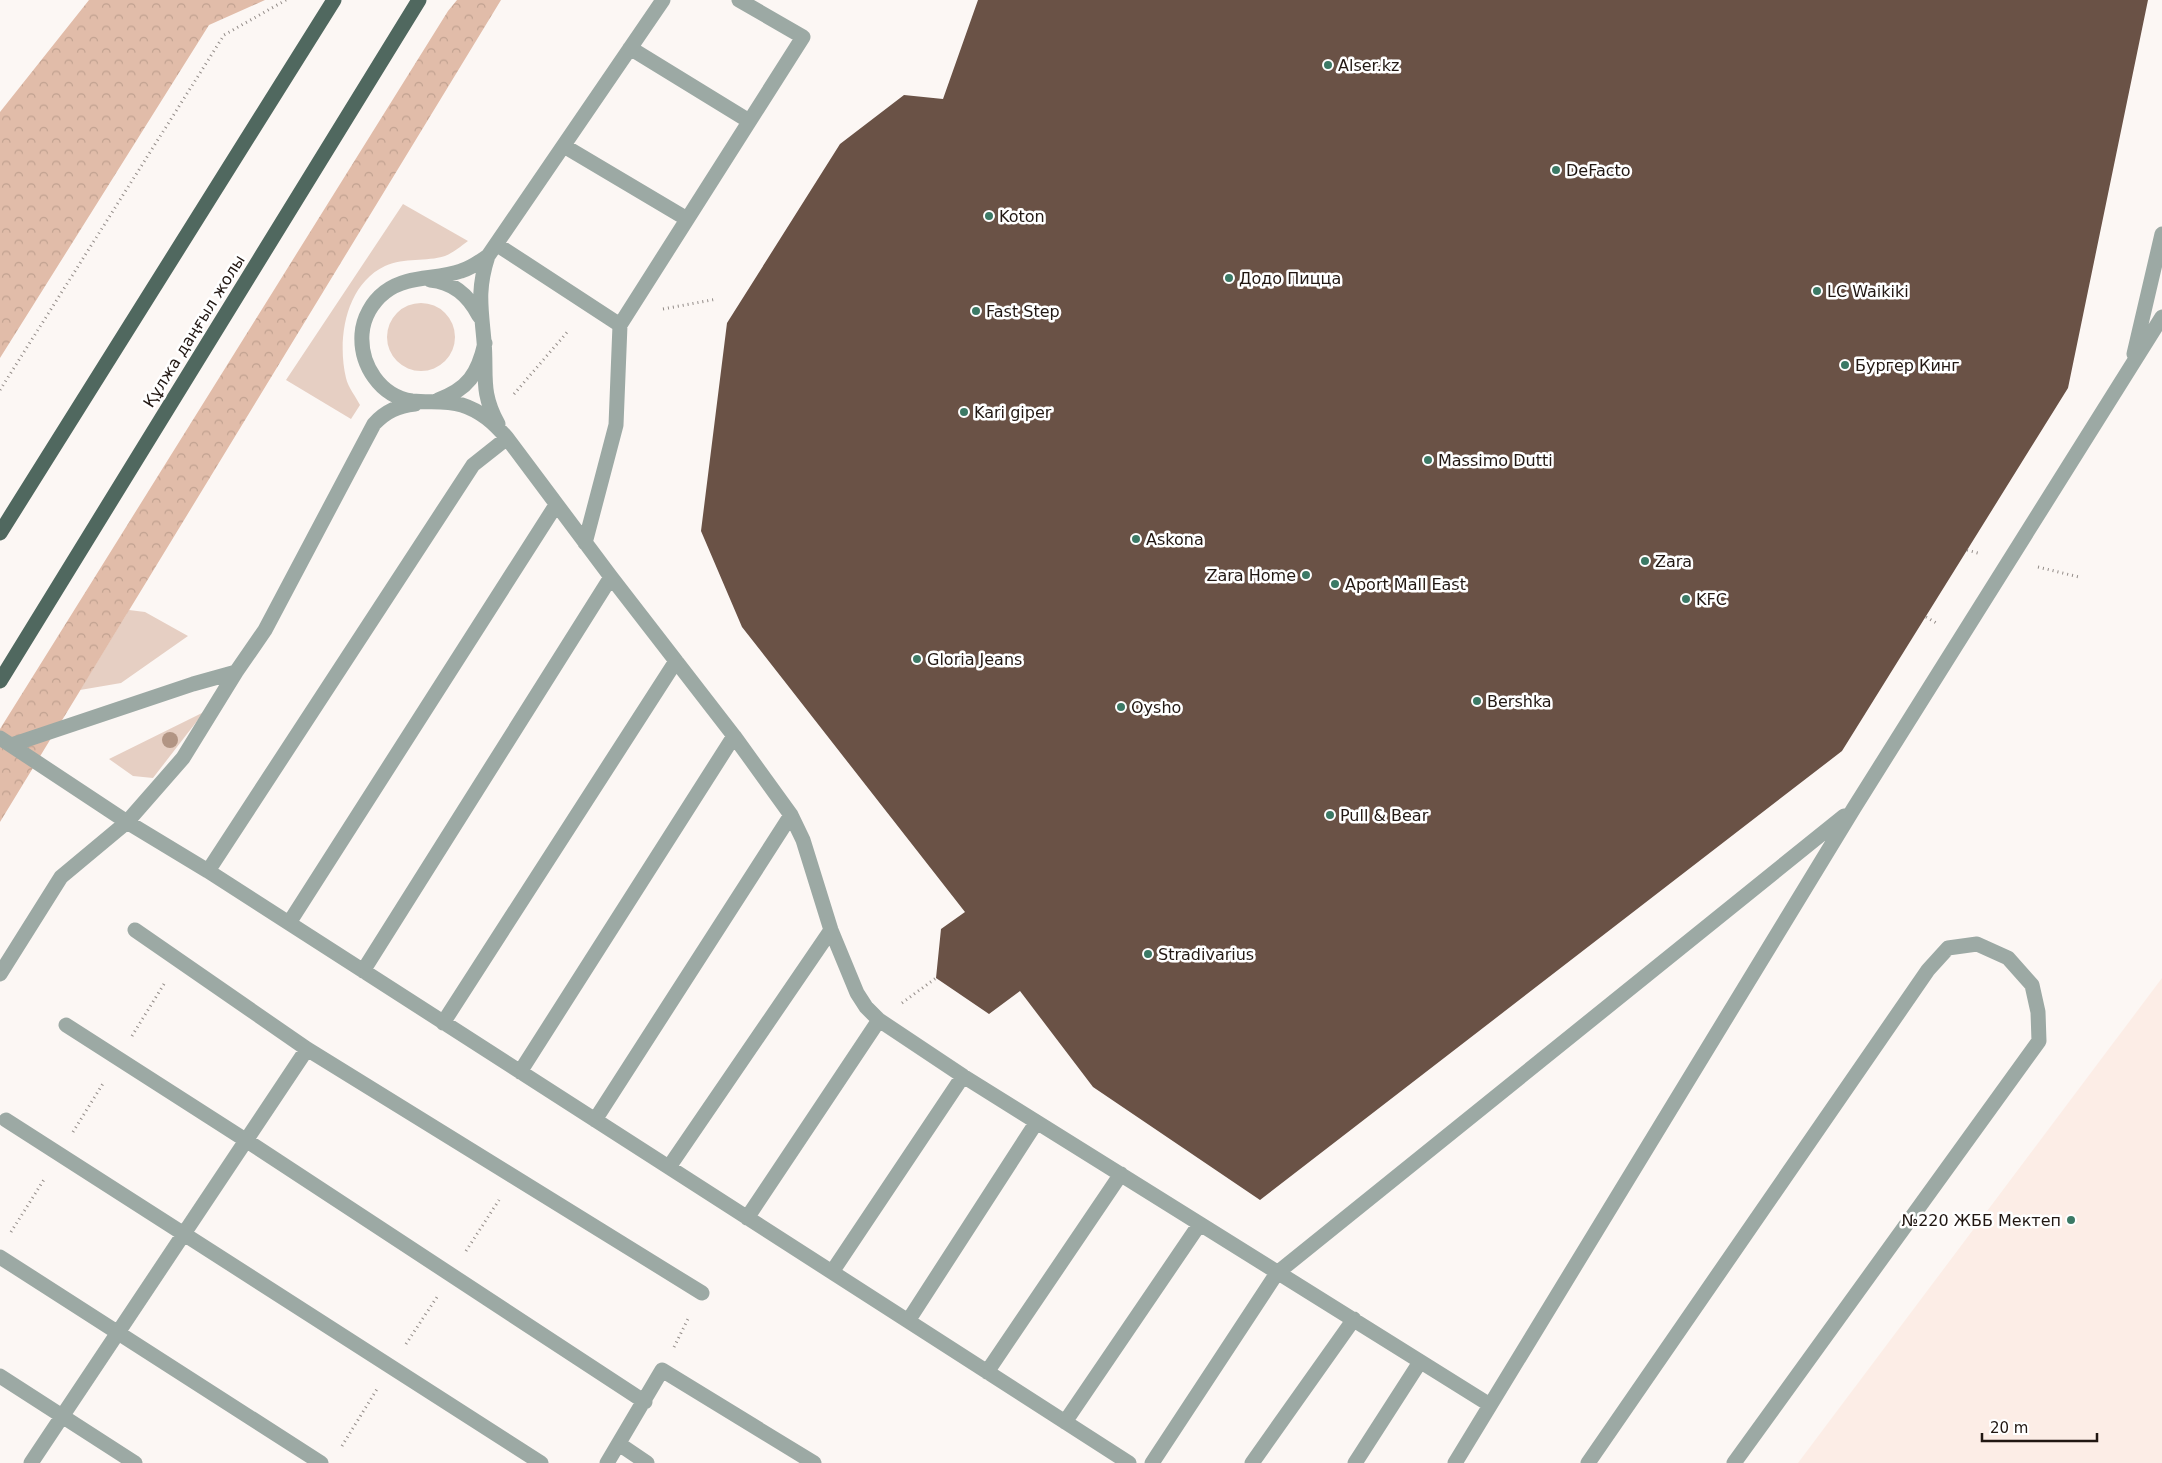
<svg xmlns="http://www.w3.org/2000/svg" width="2162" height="1463" font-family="'DejaVu Sans',sans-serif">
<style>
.built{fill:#fcede6}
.green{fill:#e6cfc3}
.forest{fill:url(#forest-crowns)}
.building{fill:#6a5246}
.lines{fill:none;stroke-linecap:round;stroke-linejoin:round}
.path{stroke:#928b87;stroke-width:3;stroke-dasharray:1 4;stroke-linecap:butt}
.lane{stroke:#9ca9a4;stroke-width:15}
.primary{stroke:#50685f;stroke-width:15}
.tree{fill:#b29584}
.poi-dot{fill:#3b7965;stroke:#fff;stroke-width:2}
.labels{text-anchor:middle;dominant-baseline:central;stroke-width:5;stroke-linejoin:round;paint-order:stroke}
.poi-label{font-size:16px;fill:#211712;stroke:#fff;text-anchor:start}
.street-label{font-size:16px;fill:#211712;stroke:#fff}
</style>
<defs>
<pattern id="forest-crowns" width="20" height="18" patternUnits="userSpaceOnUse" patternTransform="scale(1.25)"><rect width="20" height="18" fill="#e1bca9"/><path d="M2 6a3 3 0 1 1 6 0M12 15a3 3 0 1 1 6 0" fill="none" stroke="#c1a190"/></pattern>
</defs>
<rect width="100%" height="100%" fill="#fcf7f4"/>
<path class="built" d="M2162 978V1463H1798Z"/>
<path class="green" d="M403 204 468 241C461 246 453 253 445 256 426 262 405 257 385 266 345 285 337 340 346 378 348 387 356 397 360 405L351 419 286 380Z
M387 337a34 34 0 1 1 68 0a34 34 0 1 1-68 0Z
M129 610 145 612 188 636 121 683 80 690Z
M204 712 153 778 133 776 109 759Z"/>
<path class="forest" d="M89 0H265L209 25 0 358V112Z
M457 0H501L0 822V729L448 11Z"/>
<path class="building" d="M978 0H2148L2068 388 1842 751 1260 1200 1093 1087 1020 991 989 1014 936 978 941 929 965 912 742 627 701 531 727 323 840 144 904 95 943 99Z"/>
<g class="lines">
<path class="path" d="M663 309 717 299
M0 390 224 35 286 0
M514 394 569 330
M1967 550 1981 554
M2038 567 2079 577
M1926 617 1938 624
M902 1003 936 978
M132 1036 164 984
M73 1132 104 1082
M11 1232 45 1178
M466 1251 499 1200
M406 1344 437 1297
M674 1347 689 1317
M342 1446 377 1389"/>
<path class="lane" d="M630 48 749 121
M564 146 687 219
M496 244 620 325
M488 256C479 262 471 268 461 271 436 280 407 275 385 292 372 302 363 318 362 334 360 365 380 396 412 401 429 403 445 400 462 405 481 411 494 423 507 438L611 577 734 736 791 815 803 840 831 930 857 993 866 1007 879 1020 963 1076 1490 1405
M430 280C453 282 469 296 479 316
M2134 354 2162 234
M438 400C468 389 478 374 485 343
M498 424C480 392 487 375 484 341 481 307 477 290 488 256L663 0
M585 543 616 425 620 325 803 37 739 0
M0 738 127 822 208 871 1129 1463
M11 745 193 684 236 672 265 630 374 424C386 411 398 406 415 404
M208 871 473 465 507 438
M289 923 556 505
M135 930 307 1049 702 1293
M363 971 611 577
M0 974 61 877 127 822 183 758 236 672
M443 1023 676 661
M66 1025 247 1141 645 1402
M520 1072 734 736
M6 1120 541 1463
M595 1120 791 815
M669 1167 831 930
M747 1218 879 1020
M0 1257 321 1463
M832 1272 963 1076
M908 1321 1036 1123
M987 1372 1121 1174
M0 1376 135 1463
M1065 1422 1199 1225
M619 1444 647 1463
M31 1463 307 1049
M607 1463 662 1370 814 1463
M1152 1463 1277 1273 1844 816
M1252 1463 1354 1319
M1355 1463 1420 1362
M1455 1463 1854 808 2162 317
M1588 1463 1928 970 1948 948 1977 944 2008 958 2032 985 2038 1012 2039 1041 1734 1463"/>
<path class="primary" d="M0 533 334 0
M0 681 419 0"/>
</g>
<circle class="tree" cx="170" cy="740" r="8"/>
<g class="poi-dot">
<circle cx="1328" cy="65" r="5"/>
<circle cx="1556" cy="170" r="5"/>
<circle cx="989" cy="216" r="5"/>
<circle cx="1229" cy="278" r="5"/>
<circle cx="1817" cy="291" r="5"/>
<circle cx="976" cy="311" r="5"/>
<circle cx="1845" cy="365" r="5"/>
<circle cx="964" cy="412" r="5"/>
<circle cx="1428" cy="460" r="5"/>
<circle cx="1136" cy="539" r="5"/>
<circle cx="1645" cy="561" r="5"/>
<circle cx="1306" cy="575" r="5"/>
<circle cx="1335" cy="584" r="5"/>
<circle cx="1686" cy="599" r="5"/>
<circle cx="917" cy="659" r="5"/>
<circle cx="1477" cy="701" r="5"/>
<circle cx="1121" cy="707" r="5"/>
<circle cx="1330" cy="815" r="5"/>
<circle cx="1148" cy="954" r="5"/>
<circle cx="2071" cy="1220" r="5"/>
</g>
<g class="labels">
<g class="poi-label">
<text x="1338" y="65">Alser.kz</text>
<text x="1566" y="170">DeFacto</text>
<text x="999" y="216">Koton</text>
<text x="1239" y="278">Додо Пицца</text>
<text x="1827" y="291">LC Waikiki</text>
<text x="986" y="311">Fast Step</text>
<text x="1855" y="365">Бургер Кинг</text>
<text x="974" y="412">Kari giper</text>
<text x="1438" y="460">Massimo Dutti</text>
<text x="1146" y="539">Askona</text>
<text x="1655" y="561">Zara</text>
<text x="1296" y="575" text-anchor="end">Zara Home</text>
<text x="1345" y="584">Aport Mall East</text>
<text x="1696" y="599">KFC</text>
<text x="927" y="659">Gloria Jeans</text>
<text x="1487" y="701">Bershka</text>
<text x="1131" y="707">Oysho</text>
<text x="1340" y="815">Pull &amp; Bear</text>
<text x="1158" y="954">Stradivarius</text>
<text x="2061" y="1220" text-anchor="end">№220 ЖББ Мектеп</text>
</g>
<g class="street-label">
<text transform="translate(194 331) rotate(-58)">Құлжа даңғыл жолы</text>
</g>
</g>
<path d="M1982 1433v8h115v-8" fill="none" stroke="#211712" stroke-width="2.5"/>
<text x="1990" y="1433" font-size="15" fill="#211712" stroke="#ffffff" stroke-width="4" paint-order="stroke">20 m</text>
</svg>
